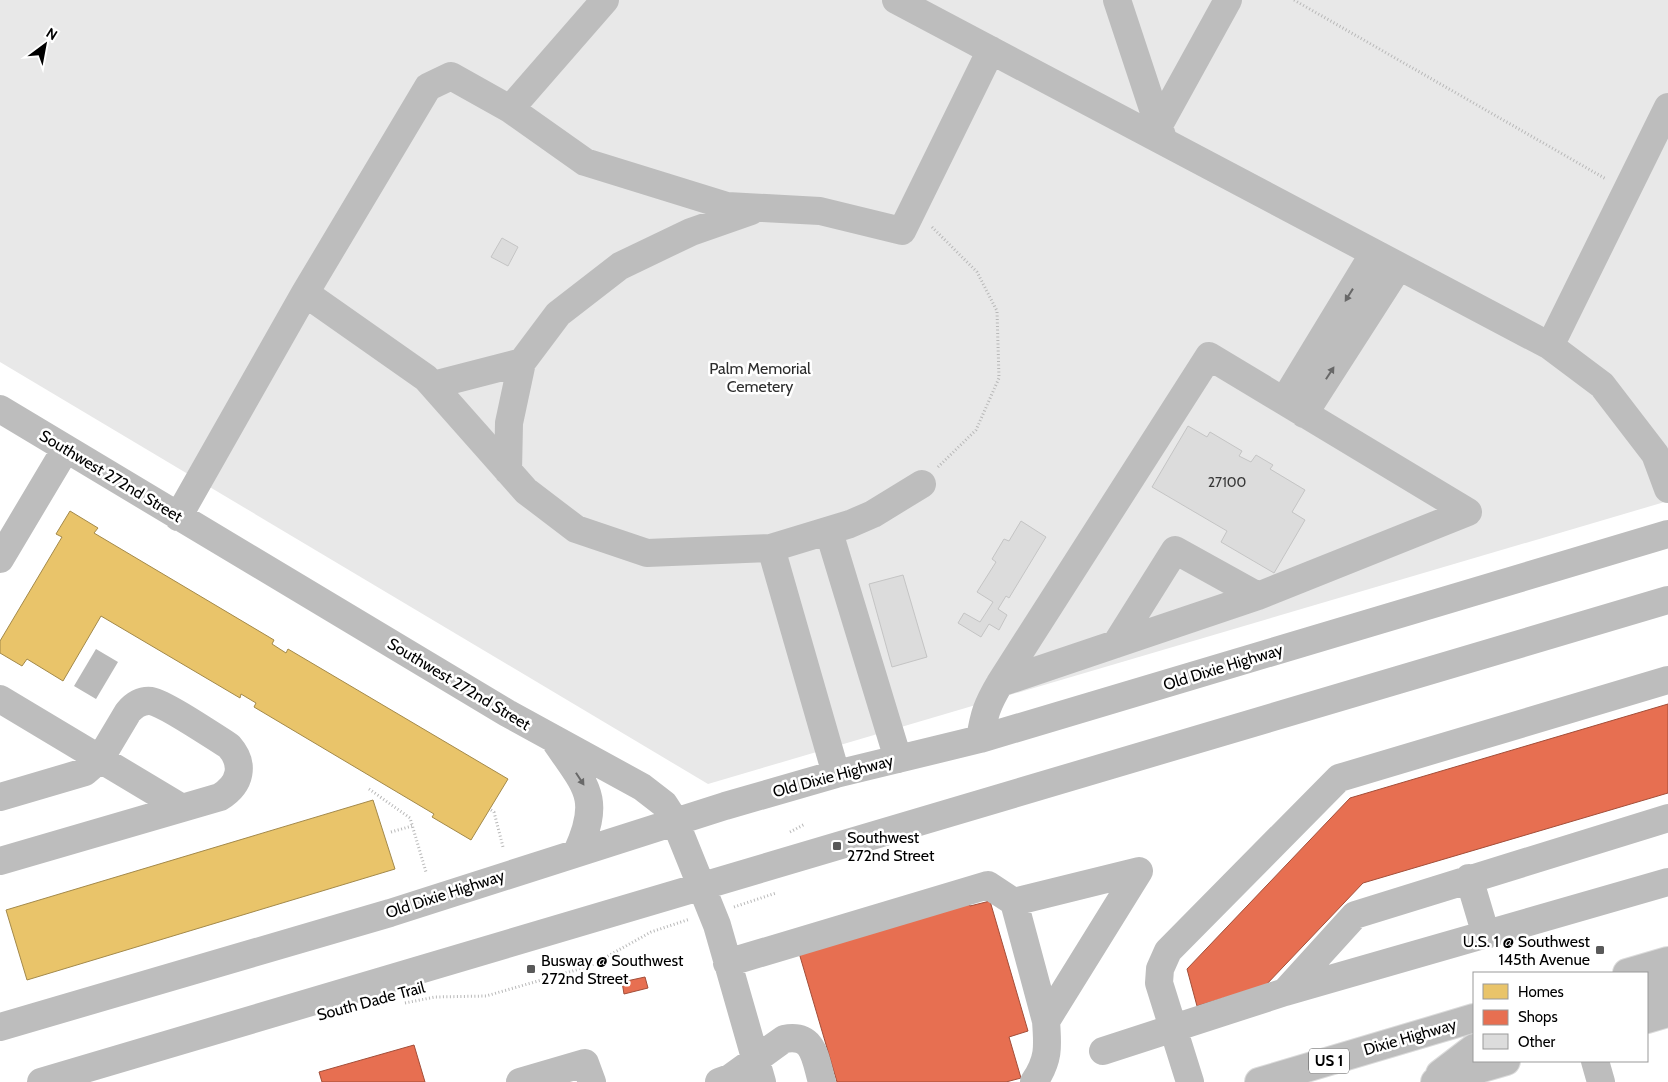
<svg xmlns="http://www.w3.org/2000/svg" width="1668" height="1082" font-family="Cabin,sans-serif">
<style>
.green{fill:#e8e8e8}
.water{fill:#bababa}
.homes{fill:#e9c46a;stroke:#a3894a}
.shops{fill:#e76f51;stroke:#a24e39}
.building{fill:#dcdcdc;stroke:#c4c4c4}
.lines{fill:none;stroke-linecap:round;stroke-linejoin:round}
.highway-casing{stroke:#dbdbdb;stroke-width:30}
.path{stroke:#b8b8b8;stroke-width:3;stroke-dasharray:1 2.5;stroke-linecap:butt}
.minor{stroke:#bdbdbd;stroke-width:28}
.highway{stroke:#bdbdbd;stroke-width:28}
.oneway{fill:#686868}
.poi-dot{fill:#595959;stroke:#fff;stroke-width:2}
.labels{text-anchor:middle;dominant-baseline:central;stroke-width:5;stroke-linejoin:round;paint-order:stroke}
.number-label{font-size:14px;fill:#373737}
.shield{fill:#fff;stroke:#4c4c4c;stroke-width:1}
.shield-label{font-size:15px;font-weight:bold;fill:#000}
.park-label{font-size:16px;fill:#2d2d2d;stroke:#fff}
.street-label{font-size:16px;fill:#000;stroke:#fff}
.poi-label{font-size:16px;fill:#000;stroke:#fff;text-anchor:start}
</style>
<rect width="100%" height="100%" fill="#fff"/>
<path class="green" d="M0 0H1668V501L708 784 0 362Z"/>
<path class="water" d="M96 649 118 662 96 699 74 686Z"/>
<path class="homes" d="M70 511 98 528 94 533 274 640 272 644 286 653 288 649 508 779 471 840 432 817 434 814 254 707 256 703 241 694 240 698 101 616 63 681 27 659 22 666 0 653V641L62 537 56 534Z
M373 800 395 869 27 980 6 910Z"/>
<path class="shops" d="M1668 704V793L1363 883 1265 986 1197 1006 1187 969 1350 798Z
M967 897 970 906 990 901 1028 1031 1009 1037 1021 1078 1006 1082H837L797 946Z
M645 977 648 988 624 994 622 982Z
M414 1045 425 1082H322L319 1072Z"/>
<path class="building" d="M502 238 518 247 508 266 491 257Z
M1188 426 1207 437 1210 432 1242 451 1239 456 1251 462 1256 455 1273 465 1270 469 1305 490 1292 512 1305 520 1274 573 1221 542 1227 531 1152 487Z
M1021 521 1046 537 1009 598 1006 596 998 609 1007 615 999 630 989 624 981 637 958 623 964 613 980 622 993 602 977 592 996 562 992 559 1004 539 1009 541Z
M903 575 927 657 892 667 869 584Z"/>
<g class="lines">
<defs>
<path id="highway" d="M1627 973 1668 961
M1647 992 1668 986
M1647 1019 1668 1013
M1440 1074 1474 1048
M1259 1082 1474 1018
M1435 1082 1506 1061"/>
</defs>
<use href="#highway" class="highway-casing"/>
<path class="path" d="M1294 0 1606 179
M932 227 977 272 997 311 999 378 976 430 938 467
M369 789 410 818 426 872
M491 810 494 812 503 847
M391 832 412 826
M790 832 805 824
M734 907 776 893
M405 1003 435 997 486 996 590 966 651 932 690 919"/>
<path class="minor" d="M896 0 1550 346 1602 385 1655 454 1668 489
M1117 0 1162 136
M510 109 585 162 727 206 820 211 902 231 991 50
M1153 136 1228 0
M305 293 426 378 526 491 576 529 647 553 771 548
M1550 346 1668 107
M433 385 522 362
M1284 401 1374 253
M0 409 507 713 642 787 664 804 675 821 717 925 762 1082
M1304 414 1399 266
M508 471 509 423 522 362 558 314 620 266 691 232 751 211
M178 517 305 293 428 87 451 76 510 109 605 0
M829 532 898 759
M0 559 65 450
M1116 644 1175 550 1258 596
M0 699 182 808
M980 739C984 714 987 705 1000 683L1209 356 1468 512 1258 596 1000 683
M555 741C586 787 602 797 577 852
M836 774 771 548 850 524 873 514 922 484
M0 797 85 772 100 759 128 712C134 705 141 700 151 701 166 704 213 736 229 746 245 764 241 784 220 797L0 861
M1469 878 1486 935
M1014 902 1046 1021
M727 963 988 885 1014 902 1139 871 1046 1021C1048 1047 1049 1060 1034 1082
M1285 992 1668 882
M0 1027 390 913 725 806 836 774 980 739 1668 534
M1103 1051 1285 992 1355 915 1668 818
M1595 1061 1601 1082
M41 1082 1668 600
M520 1082 585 1063 592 1082
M719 1082 730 1078 784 1039C815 1033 815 1059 822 1082
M1190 1082 1159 983 1160 969 1168 951 1339 778 1668 680"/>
<use href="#highway" class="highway"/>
</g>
<defs><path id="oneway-solid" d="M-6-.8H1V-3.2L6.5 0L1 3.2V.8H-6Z" transform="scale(1.25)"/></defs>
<g class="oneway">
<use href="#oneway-solid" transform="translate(1349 295) rotate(122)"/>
<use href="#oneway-solid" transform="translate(1330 373) rotate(-57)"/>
<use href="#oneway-solid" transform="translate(580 779) rotate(57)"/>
</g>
<g class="poi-dot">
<rect x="832" y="841" width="10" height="10" rx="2.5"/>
<rect x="1595" y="945" width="10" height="10" rx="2.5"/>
<rect x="526" y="964" width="10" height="10" rx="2.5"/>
</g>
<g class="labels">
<g class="number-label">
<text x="1227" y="482">27100</text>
</g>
<rect class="shield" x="1309" y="1048.5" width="40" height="25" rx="4"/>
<g class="shield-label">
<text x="1329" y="1061">US 1</text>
</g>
<g class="park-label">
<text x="760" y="368">Palm Memorial<tspan x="760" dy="18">Cemetery</tspan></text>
</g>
<g class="street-label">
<text transform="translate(111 476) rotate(31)">Southwest 272nd Street</text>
<text transform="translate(1223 667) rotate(-17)">Old Dixie Highway</text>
<text transform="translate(459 684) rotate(31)">Southwest 272nd Street</text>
<text transform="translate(833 776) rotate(-15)">Old Dixie Highway</text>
<text transform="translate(445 894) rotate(-18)">Old Dixie Highway</text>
<text transform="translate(371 1001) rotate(-15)">South Dade Trail</text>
<text transform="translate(1410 1037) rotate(-16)">Dixie Highway</text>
</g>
<g class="poi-label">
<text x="847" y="837">Southwest<tspan x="847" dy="18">272nd Street</tspan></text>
<text x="1590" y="941" text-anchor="end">U.S. 1 @ Southwest<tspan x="1590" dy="18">145th Avenue</tspan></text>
<text x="541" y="960">Busway @ Southwest<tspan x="541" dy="18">272nd Street</tspan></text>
</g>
</g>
<rect x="1473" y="972" width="175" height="90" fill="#ffffff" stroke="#999999"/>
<rect x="1483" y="984" width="25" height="15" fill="#e9c46a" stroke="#999999"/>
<text x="1518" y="997" font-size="15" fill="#000000">Homes</text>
<rect x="1483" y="1010" width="25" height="15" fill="#e76f51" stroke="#999999"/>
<text x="1518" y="1022" font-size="15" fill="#000000">Shops</text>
<rect x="1483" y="1034" width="25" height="15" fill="#dcdcdc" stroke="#999999"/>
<text x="1518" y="1047" font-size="15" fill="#000000">Other</text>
<g transform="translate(45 45) rotate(32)" stroke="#ffffff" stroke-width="4" paint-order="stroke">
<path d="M0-4L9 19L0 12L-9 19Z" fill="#000000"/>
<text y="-8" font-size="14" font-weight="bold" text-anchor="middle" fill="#000000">N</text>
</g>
</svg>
